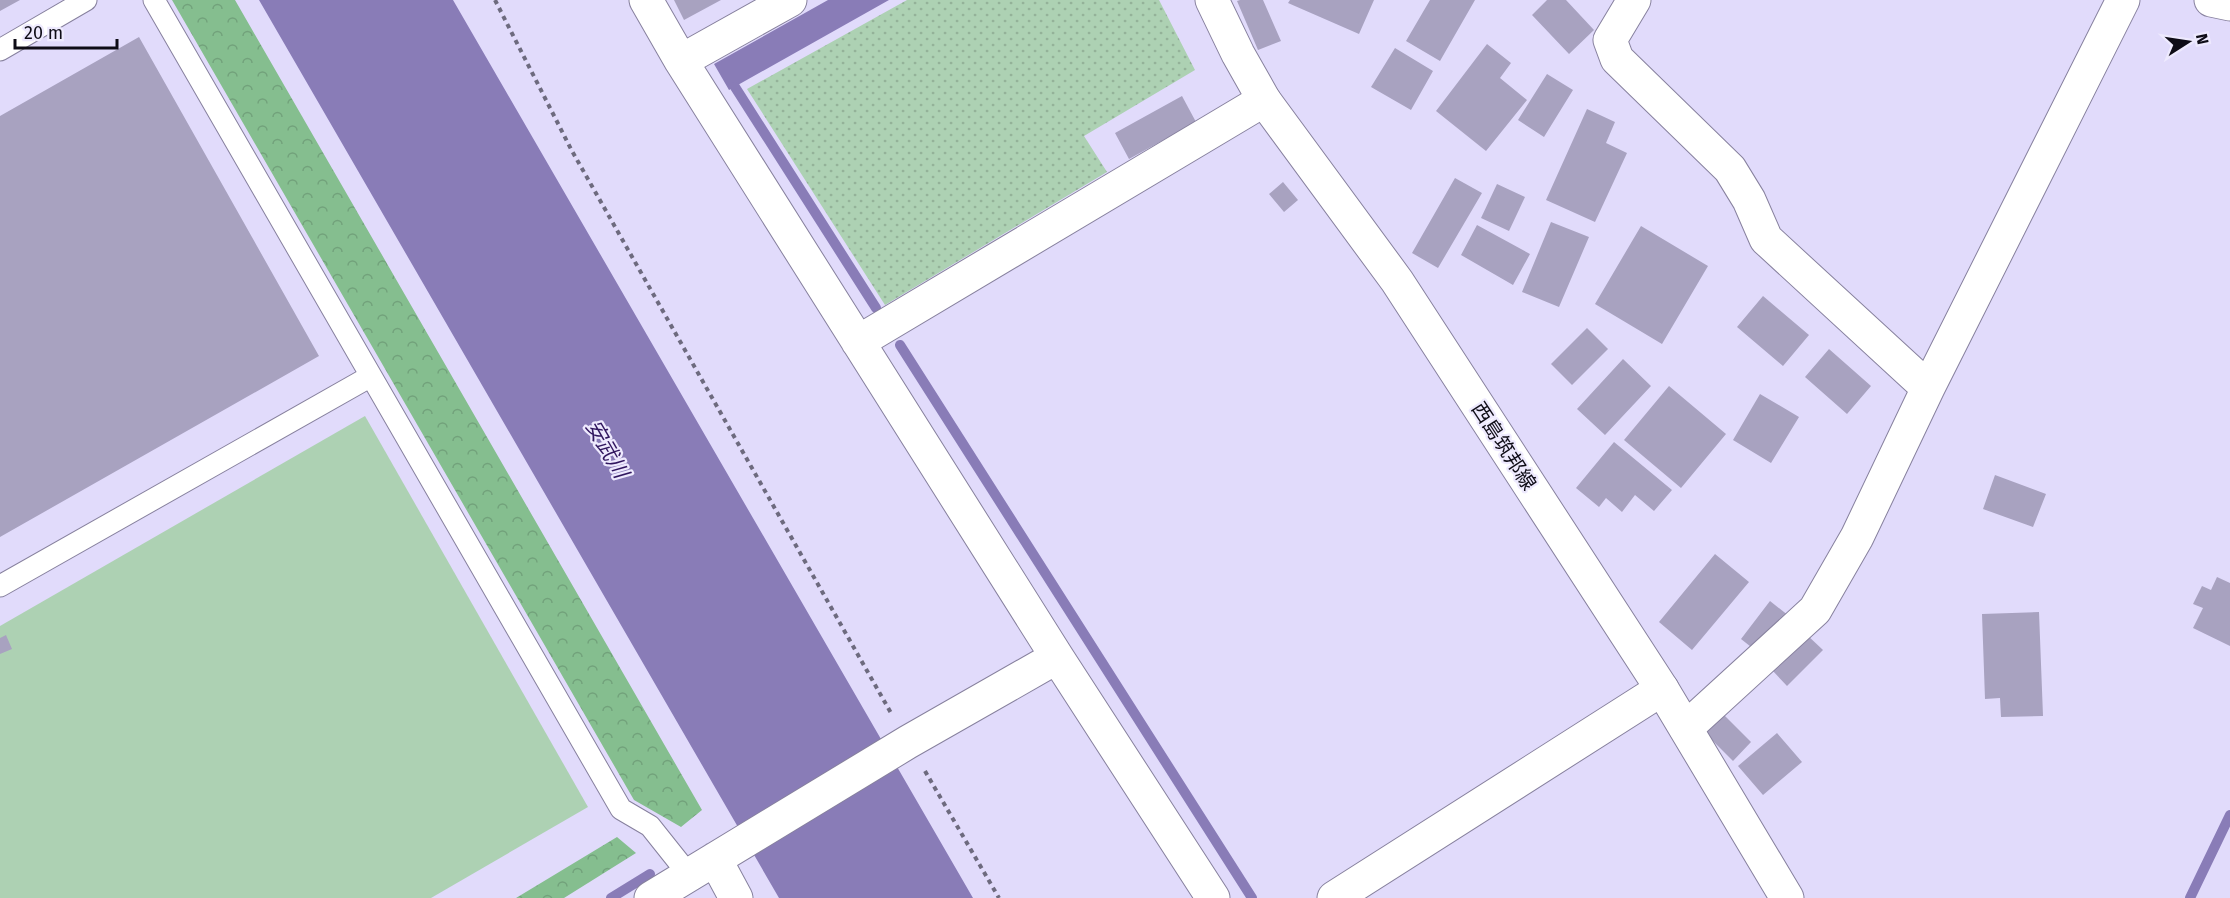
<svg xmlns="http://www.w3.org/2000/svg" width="2230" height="898" font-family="'Fira Sans','Noto Sans JP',sans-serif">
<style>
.grass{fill:url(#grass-dots)}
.forest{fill:url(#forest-crowns)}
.green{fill:#add1b3}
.water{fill:#897cb7}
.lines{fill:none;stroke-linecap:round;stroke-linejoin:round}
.stream{stroke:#897cb7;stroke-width:10}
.building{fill:#a8a2c0}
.lane-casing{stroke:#87819e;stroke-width:23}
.street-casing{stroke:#87819e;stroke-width:35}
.secondary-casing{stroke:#87819e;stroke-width:35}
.path{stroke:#6d6a7e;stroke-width:4;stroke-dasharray:4.5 4.5;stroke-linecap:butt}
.lane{stroke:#fff;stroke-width:21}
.street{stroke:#fff;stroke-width:33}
.secondary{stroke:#fff;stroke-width:33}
.labels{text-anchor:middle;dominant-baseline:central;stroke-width:4.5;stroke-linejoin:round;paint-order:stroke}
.street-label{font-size:20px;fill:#0e0c16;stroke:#eeeafe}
.water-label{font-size:21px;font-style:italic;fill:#31175f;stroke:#eeeafe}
</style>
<defs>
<pattern id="grass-dots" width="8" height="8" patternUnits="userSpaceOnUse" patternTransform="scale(1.5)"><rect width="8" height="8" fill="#add1b3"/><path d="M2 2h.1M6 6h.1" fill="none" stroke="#94b299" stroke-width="1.8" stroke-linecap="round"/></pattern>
<pattern id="forest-crowns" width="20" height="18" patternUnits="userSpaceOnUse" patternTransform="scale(1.5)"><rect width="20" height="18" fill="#85be8f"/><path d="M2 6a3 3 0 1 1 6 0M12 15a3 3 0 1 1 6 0" fill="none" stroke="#72a27b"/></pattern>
</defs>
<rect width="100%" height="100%" fill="#e1dbfb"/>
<path class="grass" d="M907 0H1159L1195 70 1084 136 1107 172 885 305 747 89Z"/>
<path class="forest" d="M172 0H235L702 810 681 827 634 800Z
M617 837 636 853 564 898H516Z"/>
<path class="green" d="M365 416 588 807 431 898H0V626Z"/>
<path class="water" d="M259 0H453L973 898H779Z
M828 0H889L729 90 714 64Z"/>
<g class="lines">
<path class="stream" d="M735 87 876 308
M900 345 1252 898
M611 898 650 874
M2190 898 2230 815"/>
</g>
<path class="building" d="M0 0H20L0 11Z
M674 0H721L684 20Z
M1240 0H1263L1281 41 1258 50 1237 1Z
M1290 0H1374L1359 34 1288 3Z
M1430 0H1475L1440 61 1406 41Z
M1547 0H1566L1594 30 1569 54 1532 15Z
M139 37 319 356 0 537V116Z
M1487 44 1511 63 1500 78 1527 100 1486 151 1436 111Z
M1395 48 1433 71 1411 110 1371 87Z
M1547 74 1573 90 1544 137 1518 120Z
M1182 96 1196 122 1129 159 1115 133Z
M1587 109 1615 122 1606 143 1627 153 1595 222 1546 200Z
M1455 178 1482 193 1438 268 1412 253Z
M1283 182 1298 200 1284 212 1269 194Z
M1497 184 1525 197 1509 231 1481 218Z
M1551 222 1589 237 1559 307 1522 292Z
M1477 225 1530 254 1513 285 1461 255Z
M1641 226 1708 266 1662 344 1595 304Z
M1763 296 1809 335 1783 366 1737 327Z
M1587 328 1608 349 1572 385 1551 364Z
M1829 349 1871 386 1847 414 1805 377Z
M1623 359 1651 386 1605 435 1577 409Z
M1669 386 1726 434 1681 488 1624 440Z
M1760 394 1799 417 1771 463 1733 440Z
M1614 442 1672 490 1654 511 1635 495 1622 512 1606 498 1599 507 1576 488Z
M1995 475 2046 494 2033 527 1983 509Z
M1715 554 1749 582 1692 650 1659 622Z
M2217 577 2230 583V646L2193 628 2203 608 2193 604 2202 586 2211 590Z
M1770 601 1789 616 1760 654 1741 639Z
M2039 612 2043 716 2001 717 2000 698 1985 699 1982 614Z
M1806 634 1823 650 1787 686 1772 670Z
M6 635 12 649 0 654V638Z
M1721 712 1751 742 1733 761 1703 731Z
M1777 733 1802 762 1763 795 1738 766Z"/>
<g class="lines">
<defs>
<path id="lane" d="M154 0 621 809 650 826 689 875
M0 50 86 0
M0 586 371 376"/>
<path id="street" d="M646 0 681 61 1057 657 1213 898
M1634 0 1610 40 1617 59 1730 169 1749 200 1766 239 1928 388
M2211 0 2230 4
M681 61 790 0
M858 342 1264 100
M1686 728 1815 610 1857 537 1928 388 2123 0
M715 859 736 898
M651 898 908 742 1057 657
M1334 898 1662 689"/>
<path id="secondary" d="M1212 0 1238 54 1264 100 1397 281 1662 689 1787 898"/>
</defs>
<use href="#lane" class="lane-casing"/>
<use href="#street" class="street-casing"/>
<use href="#secondary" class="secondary-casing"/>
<path class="path" d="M495 0 572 151 891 713
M925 771 999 898"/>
<use href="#lane" class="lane"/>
<use href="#street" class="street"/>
<use href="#secondary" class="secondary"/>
</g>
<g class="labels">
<g class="street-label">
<text transform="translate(1504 446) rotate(57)">西島筑邦線</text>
</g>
<g class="water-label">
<text transform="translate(607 449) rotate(60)">安武川</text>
</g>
</g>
<g transform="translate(2188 42) rotate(78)" stroke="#eeeafe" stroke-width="4.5" paint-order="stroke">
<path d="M0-4.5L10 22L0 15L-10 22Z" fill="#0e0c16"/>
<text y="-9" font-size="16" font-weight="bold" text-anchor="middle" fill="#0e0c16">N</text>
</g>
<path d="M15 39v9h102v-9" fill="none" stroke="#0e0c16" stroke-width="3"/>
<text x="24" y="39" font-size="18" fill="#0e0c16" stroke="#eeeafe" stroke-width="4.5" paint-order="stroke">20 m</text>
</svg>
